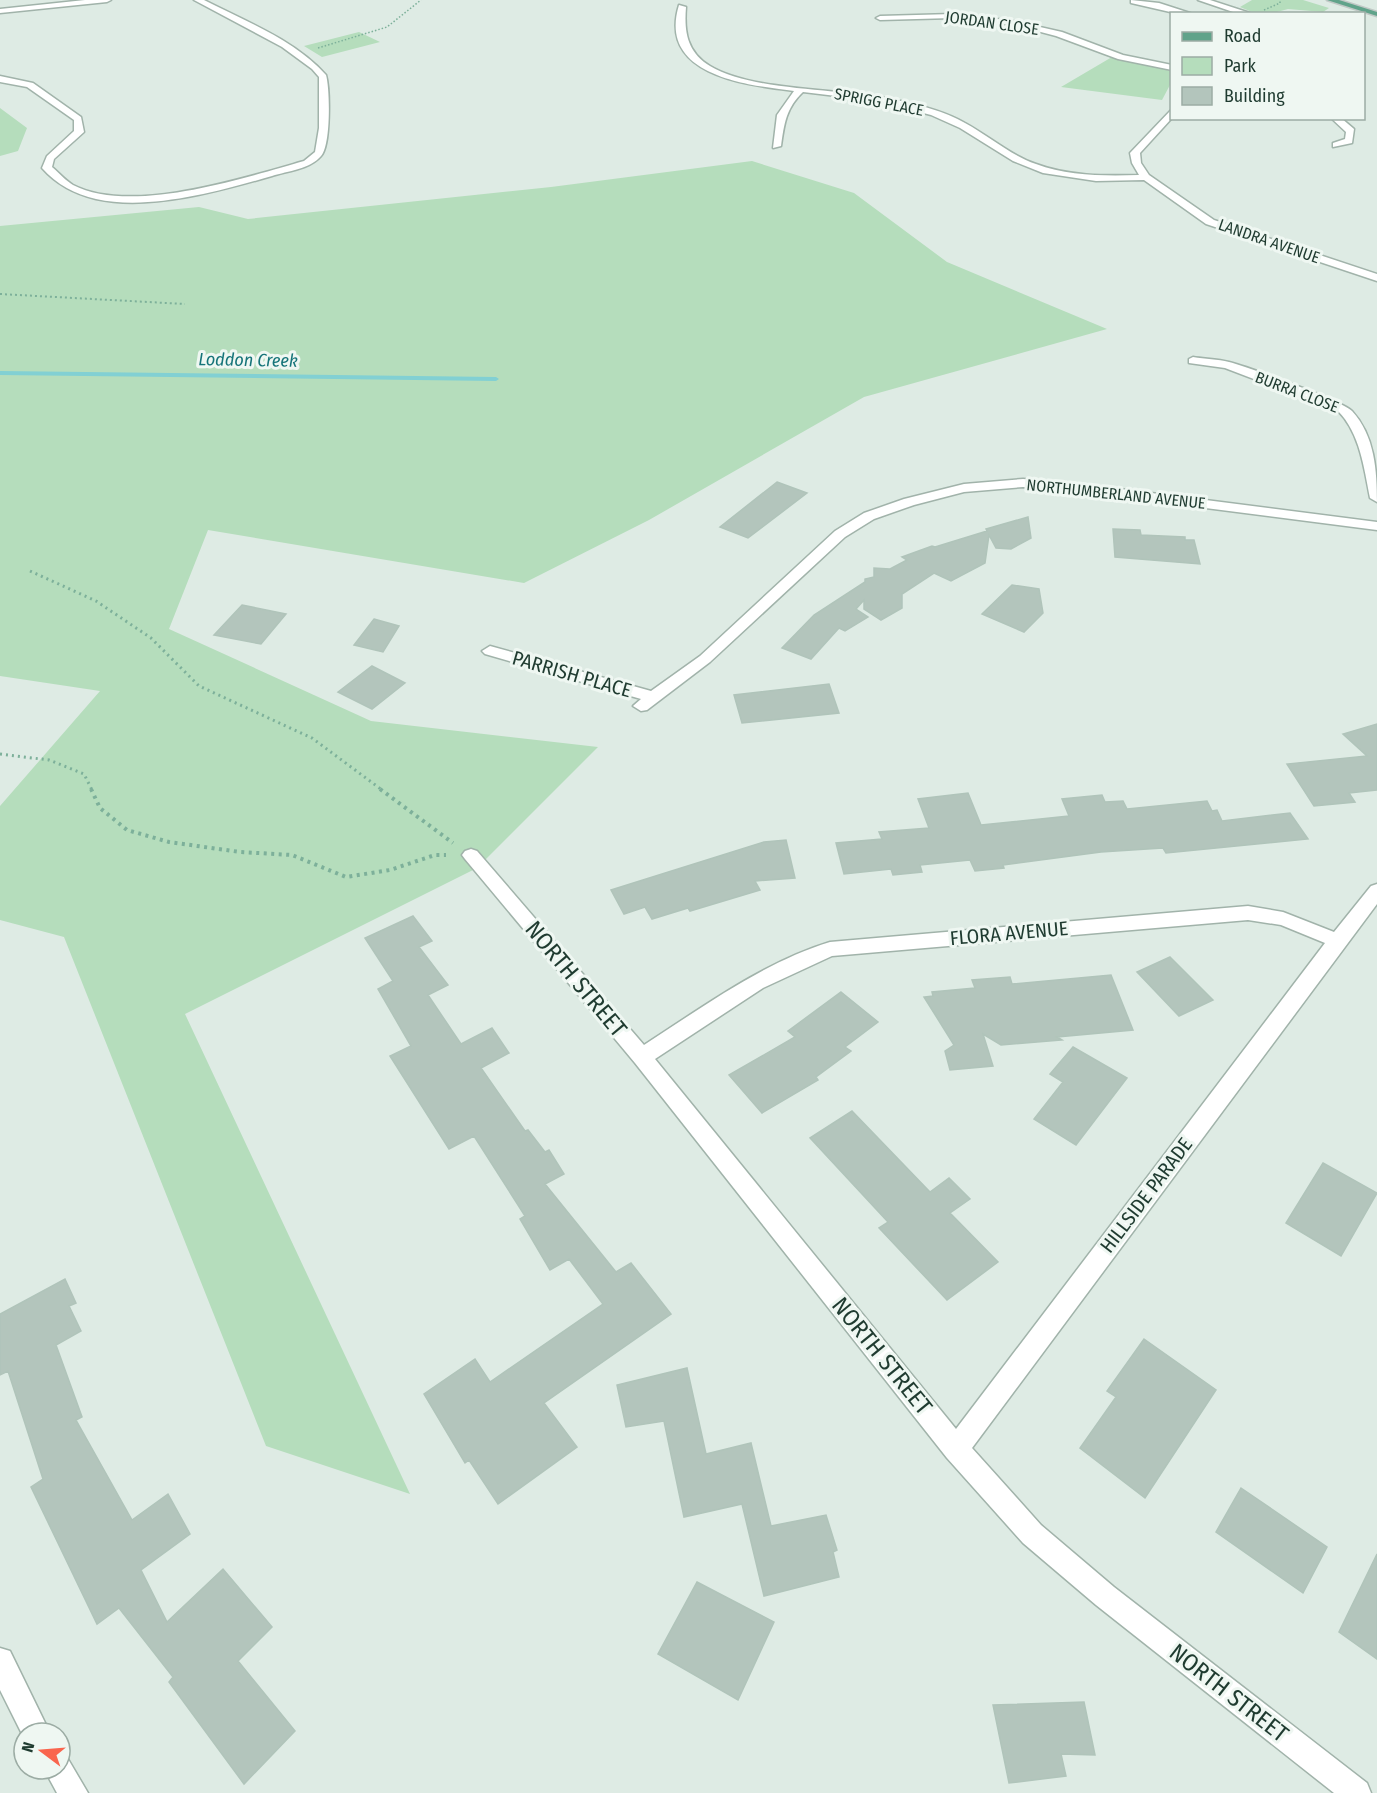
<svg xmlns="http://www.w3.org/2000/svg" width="1377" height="1793" font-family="'Fira Sans Condensed',sans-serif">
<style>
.green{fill:#b5ddbc}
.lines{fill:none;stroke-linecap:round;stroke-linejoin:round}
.stream{fill:#82d0d3;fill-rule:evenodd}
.building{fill:#b3c5bc;stroke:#b0c4ba;stroke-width:1.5}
.minor-casing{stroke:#a1b3aa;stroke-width:3}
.major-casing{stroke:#c0c8c5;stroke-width:3}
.path-far3{stroke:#7db09a;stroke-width:1.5;stroke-dasharray:1.5 2;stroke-linecap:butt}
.path-far2{stroke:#7db09a;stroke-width:2;stroke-dasharray:2 3;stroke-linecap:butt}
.path-far1{stroke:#7db09a;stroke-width:3;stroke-dasharray:2 4;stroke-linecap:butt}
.path{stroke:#7db09a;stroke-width:4;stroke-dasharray:3 4.5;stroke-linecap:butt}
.minor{fill:#fff;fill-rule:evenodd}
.major{fill:#60a38a;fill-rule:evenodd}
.labels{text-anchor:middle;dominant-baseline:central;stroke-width:6;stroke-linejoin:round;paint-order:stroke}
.far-street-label{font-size:16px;fill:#1f3b30;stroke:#eff7f2}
.far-water-label{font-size:18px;font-style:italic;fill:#167479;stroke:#eff7f2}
.street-label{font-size:20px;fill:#1f3b30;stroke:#eff7f2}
.near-street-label{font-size:24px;fill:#1f3b30;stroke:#eff7f2}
</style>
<rect width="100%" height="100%" fill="#deebe4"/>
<path class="green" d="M1252 0H1303L1329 8 1323 12 1288 9 1273 13 1257 14 1240 7Z
M359 32 380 42 322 57 304 46Z
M1112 57 1171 71V83L1162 100 1061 87Z
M0 108 27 128 18 151 0 156Z
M752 161 854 193 947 262 1107 329 864 397 649 520 524 583 208 530 169 629 371 721 598 747 477 868 185 1014 410 1494 266 1446 64 937 0 920V806L100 691 0 676V226L199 207 248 219 551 187Z"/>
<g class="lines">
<path class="stream" d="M0 371 496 377 499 379 496 381 0 375Z"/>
</g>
<path class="building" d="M777 482 807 493 748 538 720 527Z
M1028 517 1031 538 1011 549 996 548 989 535 985 563 951 581 934 573 902 594V608L881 620 864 609V600L856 609 868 617 845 631 839 628 811 659 782 648 814 615 865 582V579L874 577V568L890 569 907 560 902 557 932 546 935 547 987 531 986 529Z
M1113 529 1140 530 1141 535 1185 537V540H1194L1200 564 1115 557Z
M1012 585 1039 589 1043 613 1024 632 982 614Z
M242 605 286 614 261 644 214 635Z
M374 619 399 626 383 652 354 645Z
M372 666 405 683 372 709 338 692Z
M829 684 839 713 742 723 734 695Z
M1377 724V790L1349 793 1355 802 1314 806 1287 764 1367 756 1343 734Z
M968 793 981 825 1069 816 1062 799 1102 795 1105 802 1123 801 1127 809 1207 801 1212 811 1217 810 1222 821 1290 813 1308 839 1166 853 1163 848 1101 852 1003 865 1004 868 975 871 970 860 920 865 922 872 893 875 891 869 844 874 836 843 882 839 879 832 929 828 918 799Z
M786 840 795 878 755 881 760 890 690 911 688 908 652 919 645 907 624 914 611 890 764 842Z
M413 916 432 941 419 947 448 985 428 995 461 1044 492 1028 509 1053 481 1068 525 1131 528 1130 545 1152 549 1150 564 1174 545 1184 616 1272 631 1263 671 1314 544 1403 577 1447 498 1504 469 1460 465 1463 424 1394 475 1359 490 1382 603 1304 569 1259 550 1270 520 1219 525 1216 474 1136 449 1149 390 1056 411 1046 378 989 393 981 365 938Z
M1170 957 1213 1000 1179 1016 1137 972Z
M1111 975 1133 1030 1057 1037 1062 1040 1001 1045 983 1034 993 1066 950 1070 945 1051 954 1045 924 997 933 996 932 992 975 988 972 980 1010 977 1012 984Z
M841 992 878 1022 845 1047 851 1051 816 1077 818 1080 762 1113 729 1075 795 1037 788 1031Z
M1073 1047 1127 1078 1076 1145 1034 1119 1063 1082 1050 1074Z
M852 1111 930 1192 949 1178 970 1199 950 1213 998 1262 947 1300 879 1228 888 1222 810 1138Z
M1323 1163 1377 1193 1341 1256 1286 1223Z
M65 1279 76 1303 69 1306 81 1331 56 1345 82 1417 76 1420 132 1520 168 1494 190 1534 141 1570 167 1622 223 1569 272 1627 238 1661 295 1731 244 1784 169 1682 173 1677 119 1608 97 1624 31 1487 43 1479 8 1371 0 1375V1314Z
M1144 1339 1216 1390 1145 1498 1080 1448 1116 1397 1107 1391Z
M687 1368 706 1454 751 1443 771 1526 826 1515 837 1550 833 1552 839 1577 764 1596 742 1504 684 1517 664 1421 626 1427 617 1385Z
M1241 1488 1327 1547 1303 1593 1216 1532Z
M1377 1554V1659L1339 1632Z
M697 1582 774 1622 738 1700 658 1654Z
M1084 1702 1095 1755 1061 1754 1066 1776 1009 1783 993 1705Z"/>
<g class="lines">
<defs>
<path id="minor" d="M85 0H111L107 2 0 13V9Z
M194 0H204C245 21 295 40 326 75 330 89 331 145 321 156 310 169 288 171 272 176 220 191 150 211 96 199 75 194 57 185 42 168L47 156 74 131V120L27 87 0 82V76L33 83 81 117 84 132 54 159 52 167C59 173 66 181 73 185 131 215 244 178 304 161L315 152 319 128V77L312 69 282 47Z
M1131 0 1159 3 1193 14H1179L1131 3Z
M1198 0H1210L1253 14H1239Z
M679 5 686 7C684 32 687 52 710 66 753 92 844 88 896 100 920 105 944 111 965 123 989 136 1010 155 1036 164 1068 176 1104 176 1139 175L1132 163 1130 153 1172 109V118L1140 153 1141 163 1149 175 1214 220 1377 274V281L1206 224 1144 180 1096 181 1043 173 1013 161 960 128 931 115 878 101 803 92C786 108 784 124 781 146L773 148 777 115 794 91C748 85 657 76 679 5Z
M953 14 1014 21 1062 32 1123 55 1172 65V70L1118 59 1056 36 1014 25 953 18 880 20 876 18 880 16Z
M1331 118H1341L1354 129 1352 143 1333 147V143L1345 139 1346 132Z
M1193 357C1205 359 1218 359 1229 362 1248 367 1343 401 1352 411 1375 436 1377 471 1377 502L1370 498C1364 468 1360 433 1338 411L1225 368 1189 363V359Z
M1023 479 1073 483 1377 522V530L1073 491 1023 487 964 492 914 505 874 519 845 537 710 662 647 710 641 711 633 706 641 699 485 654 482 651 490 646 651 691 700 656 835 531 864 513 904 499 964 484Z
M471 849 477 851 644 1045C703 1007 762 963 830 942L1248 906 1283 912 1334 932 1371 886 1377 884V904L972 1448 1041 1525 1114 1587 1367 1783 1371 1793H1334L1096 1605 1023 1543 947 1458 635 1063 465 859 462 855 465 851ZM1248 920 1281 925 1325 943 956 1429 655 1059 763 988 832 956Z
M0 1648 10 1651 50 1733H24V1738L0 1690Z
M60 1756 68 1759 88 1793H57L44 1769H60Z"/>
<path id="major" d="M1327 0H1339L1377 12V16Z"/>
</defs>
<use href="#minor" class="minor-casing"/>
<use href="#major" class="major-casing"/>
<path class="path-far3" d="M1264 10 1280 3V0
M318 48 387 27 421 0"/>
<path class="path-far2" d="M0 294 185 304"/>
<path class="path-far1" d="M30 571 96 601 151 638 199 686 312 738 382 790
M0 754 49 760 84 774 92 790"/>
<path class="path" d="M91 789 100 808 127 830 169 842 240 852 292 855 346 877 390 870 435 855H446
M380 789 453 843"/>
<use href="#minor" class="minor"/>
<use href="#major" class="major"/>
</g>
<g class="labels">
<g class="far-street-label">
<text transform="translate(992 23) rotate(8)">JORDAN CLOSE</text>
<text transform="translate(879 102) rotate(11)">SPRIGG PLACE</text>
<text transform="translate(1269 241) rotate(19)">LANDRA AVENUE</text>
<text transform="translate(1297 392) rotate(21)">BURRA CLOSE</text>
<text transform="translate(1116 494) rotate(6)">NORTHUMBERLAND AVENUE</text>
</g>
<g class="far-water-label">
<text transform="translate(248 360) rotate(1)">Loddon Creek</text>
</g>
<g class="street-label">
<text transform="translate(572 674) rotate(16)">PARRISH PLACE</text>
<text transform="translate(1009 933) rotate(-5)">FLORA AVENUE</text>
<text transform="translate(1146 1195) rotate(-53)">HILLSIDE PARADE</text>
</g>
<g class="near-street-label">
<text transform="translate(576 979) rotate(50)">NORTH STREET</text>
<text transform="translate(882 1356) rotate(51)">NORTH STREET</text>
<text transform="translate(1229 1693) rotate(38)">NORTH STREET</text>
</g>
</g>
<rect x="1170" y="12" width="195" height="108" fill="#eff7f2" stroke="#9caca4" stroke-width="1.5"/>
<rect x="1182" y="32" width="30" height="9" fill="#60a38a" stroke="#9caca4" stroke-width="1.5"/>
<text x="1224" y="42" font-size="18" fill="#1f3b30">Road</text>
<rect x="1182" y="57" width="30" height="18" fill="#b5ddbc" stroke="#9caca4" stroke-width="1.5"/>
<text x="1224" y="72" font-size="18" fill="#1f3b30">Park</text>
<rect x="1182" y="87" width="30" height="18" fill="#b3c5bc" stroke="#9caca4" stroke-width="1.5"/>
<text x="1224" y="102" font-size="18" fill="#1f3b30">Building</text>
<g transform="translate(42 1751) rotate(286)"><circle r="28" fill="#eff7f2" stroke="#9caca4" stroke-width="1.5"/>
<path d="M0-4.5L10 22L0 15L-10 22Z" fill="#f9654e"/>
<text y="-9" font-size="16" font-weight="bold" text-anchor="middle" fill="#1f3b30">N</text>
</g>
</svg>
